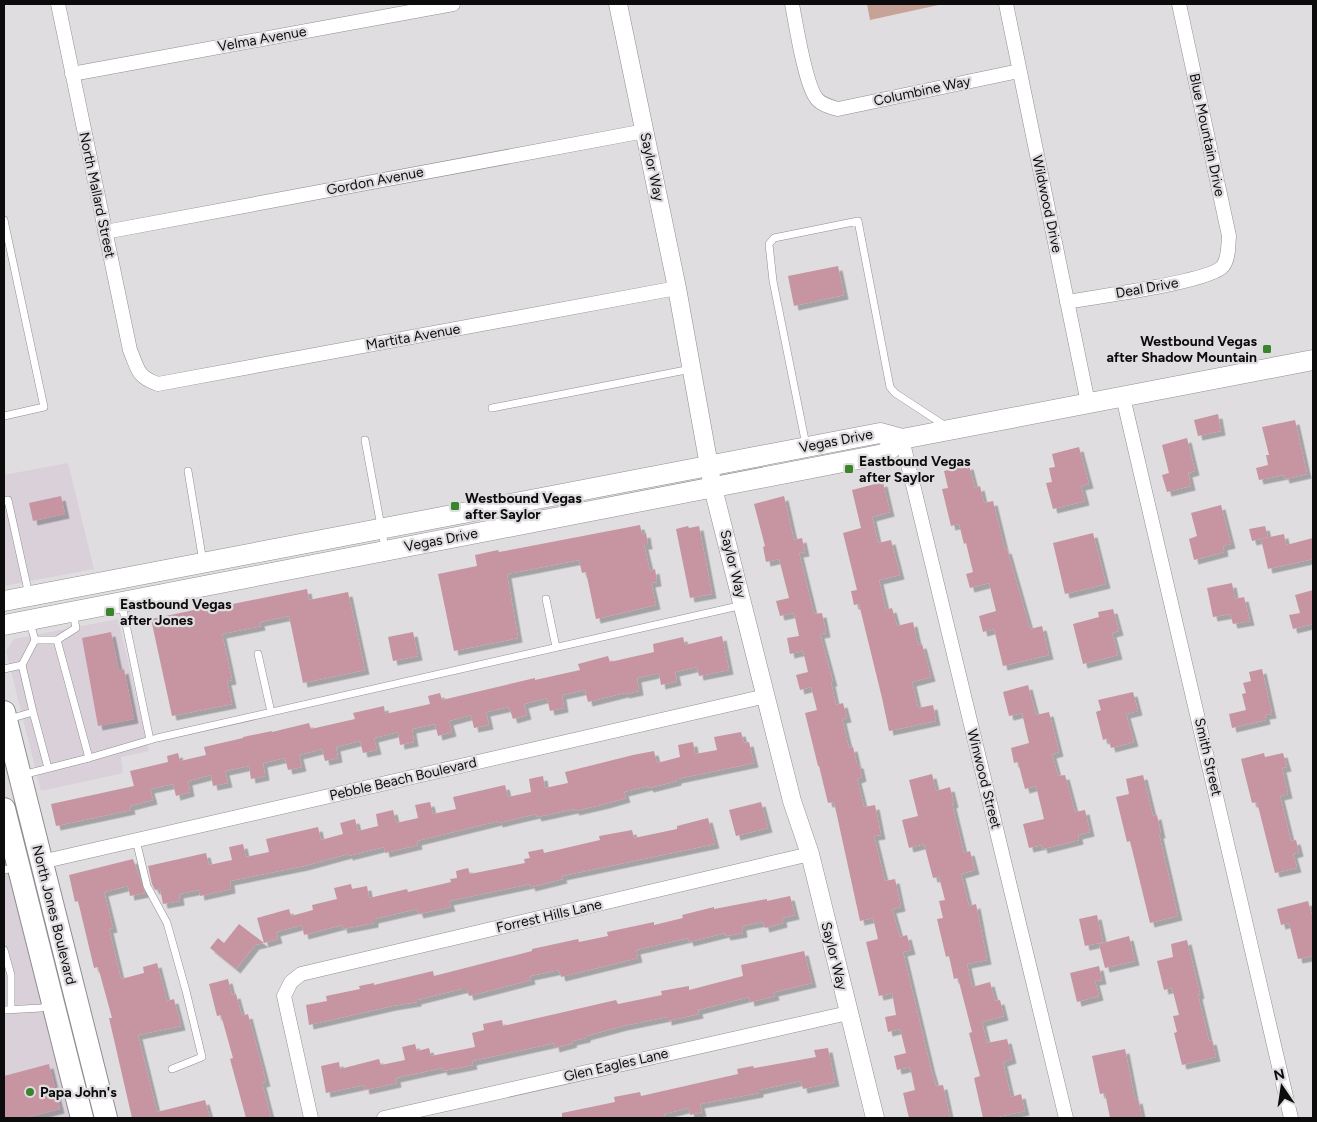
<svg xmlns="http://www.w3.org/2000/svg" width="1317" height="1122" font-family="Figtree,sans-serif">
<style>
.built{fill:#d9d0d9}
.green{fill:#c7a297}
.building{fill:#c695a1;filter:url(#shadow)}
.lines{fill:none;stroke-linecap:round;stroke-linejoin:round}
.service-casing{stroke:#908d90;stroke-width:8}
.minor-casing{stroke:#908d90;stroke-width:15}
.tertiary-casing{stroke:#908d90;stroke-width:19}
.secondary-casing{stroke:#908d90;stroke-width:21}
.primary-casing{stroke:#908d90;stroke-width:24}
.service{stroke:#fff;stroke-width:7}
.minor{stroke:#fff;stroke-width:14}
.tertiary{stroke:#fff;stroke-width:18}
.secondary{stroke:#fff;stroke-width:20}
.primary{stroke:#fff;stroke-width:22}
.poi-dot{fill:#3a842c;stroke:#e0dde0;stroke-width:2}
.labels{text-anchor:middle;dominant-baseline:central;stroke-width:4.5;stroke-linejoin:round;paint-order:stroke}
.street-label{font-size:14px;fill:#0d0c0d;stroke:#e0dde0}
.poi-label{font-size:14px;font-weight:bold;fill:#0d0c0d;stroke:#e0dde0;text-anchor:start}
</style>
<defs>
<filter id="shadow"><feDropShadow dx="4.5" dy="4.5" stdDeviation="0" flood-color="#0004"/></filter>
</defs>
<rect width="100%" height="100%" fill="#e0dde0"/>
<path class="built" d="M68 463 94 569 4 586V475Z
M118 619 149 751 121 757 123 773 41 791 6 651 14 639Z
M4 821 98 1118H4Z"/>
<path class="green" d="M867 4H943L870 20Z"/>
<path class="building" d="M838 266 844 295 794 306 788 276Z
M1218 414 1221 431 1198 436 1194 420Z
M1295 420 1307 474 1285 479 1284 475 1259 480 1256 468 1268 465 1266 455H1269L1262 427Z
M1187 438 1195 471 1188 473 1191 486 1167 492 1162 475 1169 473 1162 445Z
M1079 447 1089 484 1081 486 1085 501 1053 509 1046 483 1052 482 1049 468 1055 467 1052 454Z
M969 465 975 488 980 486 984 503 993 501 1005 550 1007 549 1030 629 1042 626 1049 655 1003 666 994 629 983 632 979 616 996 611 989 583 970 588 966 574 973 572 966 543 964 544 959 524 951 526 942 489 948 488 944 471Z
M883 482 890 512 872 517 878 543 891 540 900 575 879 580 886 610 892 608 897 626 913 622 918 645 922 644 931 677 912 682 918 708 933 705 936 721 889 731 882 698 859 604 854 605 851 591 857 590 843 533 861 528 852 490Z
M61 496 65 514 33 521 29 503Z
M784 496 794 540 802 538 805 552 799 553 814 614 822 613 826 633 820 634 833 682H831L836 705 843 703 847 718 842 719 849 748 853 747 857 764H859L862 777 857 779 864 807 875 805 881 835 874 836 885 881 895 879 901 907 892 909 900 937 907 935 911 950 903 952 931 1069 936 1086 943 1085 950 1118H909L903 1093 915 1090 910 1067 897 1070 894 1056 906 1053 900 1029 888 1032 885 1017 896 1015 892 993 879 996 866 942 878 939 873 918 860 921 834 802 828 803 819 766H818L805 713 817 710 811 687 800 690 796 675 808 672 803 651 790 654 787 638 799 636 794 613 780 616 776 601 789 598 779 559 766 562 763 547 765 546 754 504Z
M1221 505 1231 544 1223 546 1224 552 1194 560 1189 539 1197 536 1191 513Z
M640 525 642 534 646 533 648 545H644L650 571 655 569 657 582 651 583 656 605 596 619 586 572 582 573 579 560 507 574 518 638 454 651 438 574 477 566 475 555 498 550 499 552Z
M688 526 689 528 699 526 712 594 690 598 676 529Z
M1265 526 1268 537 1252 541 1249 529Z
M1093 533 1106 584 1065 594 1053 543Z
M1284 534 1286 545 1313 538V559L1268 569 1261 539Z
M1232 583 1235 599 1244 597 1250 621 1233 624 1230 614 1213 617 1207 588Z
M307 589 309 600 348 592 365 670 303 683 289 616 260 622 261 626 222 634 232 680 227 681 232 704 172 716 151 619 213 606V608Z
M1313 590V624L1293 629 1289 615 1300 613 1295 595Z
M1113 609 1119 631 1112 633 1118 655 1083 664 1073 624 1099 617 1098 612Z
M111 632 119 671 124 669 134 719 98 726 82 638Z
M413 632 418 656 393 661 388 637Z
M722 636 729 670 699 676 697 667 675 672 677 681 661 685 659 673 637 678 639 691 625 694 624 693 588 702 585 690 562 695 564 708 550 711 547 698 524 704 527 715 513 719 509 707 486 712 489 725 474 728 471 715 449 721 452 732 438 736 435 724 412 729 414 742 400 745 398 732 374 738 377 750 363 753 360 741 336 747 338 758 325 761 322 749 299 755 302 767 288 770 285 758 263 763 265 776 251 779 249 766 225 771 228 783 213 786 211 775 188 781 190 792 176 796 173 784 150 789 153 800 130 806 131 810 56 826 51 804 134 786 130 771 168 762 167 756 178 753 180 761 206 755 204 747 243 738V737L272 731V732L309 723 311 729 355 719 353 713 384 706 385 714 430 704 428 696 440 693 442 700 535 678V680L580 670 578 664 608 656 610 662 654 652 653 644 683 637 685 645Z
M1262 669 1272 714 1265 715 1266 720 1232 728 1229 714 1246 710 1242 694 1246 693 1243 683 1251 681 1249 672Z
M1028 685 1036 715 1049 712 1059 752 1052 754 1058 776 1065 775 1075 812 1085 810 1090 832 1078 835 1079 840 1043 849 1042 845 1029 848 1023 824 1044 819 1036 786 1025 789 1018 762 1014 763 1011 748 1029 743 1022 713 1009 716 1003 692Z
M1133 692 1138 711 1126 714 1134 742 1111 748 1108 738 1103 740 1096 712 1101 710 1098 700Z
M741 732 744 743 749 742 754 763 677 779V781L649 788 648 786 624 792 626 798 605 804 575 811 574 809 537 817 536 814 498 823V821L417 841 418 845 385 853 384 847 348 856V854L304 866 230 881 231 889 200 896 199 890 179 894 180 901 163 904 160 889 155 890 152 884 148 866 206 853 209 865 232 860 229 847 243 844 246 857 269 852 266 839 318 827 321 840 343 834 340 823 355 819 358 831 378 826 376 814 393 810 396 823 418 818 415 805 430 802 433 814 456 809 453 797 505 785 508 797 531 792 529 779 543 776 545 788 568 783 565 772 633 755 654 751 657 763 680 757 678 745 693 742 695 754 717 750 714 737Z
M1264 753 1265 757 1283 753 1287 767 1282 768 1288 794 1280 796 1291 841 1296 840 1299 852 1293 854 1297 868 1275 873 1257 802 1252 803 1241 759Z
M932 774 936 791 950 787 954 803 952 804 964 853 970 851 975 870 961 874 969 906 976 904 987 960 967 964 972 987 990 982 995 1001 1000 1000 1004 1016 982 1022 987 1043 1007 1039 1012 1059 1003 1062 1011 1097 1021 1094 1025 1111 993 1118H983L974 1078 980 1076 969 1033 972 1032 958 978 954 979 949 956 946 957 937 919 943 918 939 901 945 900 939 877 933 878 924 844 909 848 902 820 918 816 909 780Z
M1143 775 1153 816 1157 815 1161 834H1159L1178 916 1150 923 1130 841 1127 842 1116 797 1129 794 1126 779Z
M761 802 768 828 736 836 729 810Z
M708 818 715 844 562 876 563 879 531 887 530 884 449 901 451 907 419 914 417 909 374 919V923L343 929 342 925 304 935 302 925 276 932 278 939 264 943 257 918 289 909 291 916 313 910 312 905 337 899 334 888 351 884 352 889 367 886 369 898 407 889 408 892 451 882 450 879 457 878 456 871 468 868 470 874 525 863 524 859 530 858 528 852 543 849 544 853 600 840 599 836 632 830 634 838 677 829V826Z
M133 859 145 893 130 896 128 886 104 892 113 928 109 929 121 979 144 973 143 967 157 963 167 1001 174 999 181 1026 138 1035 157 1112 205 1100 210 1118H132L109 1018H112L98 967 94 968 78 901 75 902 69 875Z
M790 896 795 915 782 918 783 923 765 928 763 922 742 926 743 933 726 936 725 933 689 942 688 938 636 950 638 958 561 977 559 970 530 976 531 980 469 996 467 989H461L417 1000V1002L392 1006 309 1025 306 1005 327 1001 326 996 360 989 359 986 374 983V985L433 971 434 976 532 951V949L578 939 579 942 608 936 607 932 654 922V925L683 918 682 915 714 907V909L767 899V901Z
M1308 901 1313 919V956L1298 959 1289 923 1281 925 1277 909Z
M1097 915 1103 942 1085 946 1079 919Z
M239 924 264 943 255 945 236 969 210 948 218 938 224 943Z
M1129 936 1135 961 1105 968 1099 944Z
M1187 940 1200 994 1198 995 1209 1041 1212 1040 1216 1057 1182 1065 1174 1033 1177 1032 1173 1016 1179 1015 1172 988 1164 990 1157 961 1173 957 1171 944Z
M804 951 812 983 774 992 775 996 750 1002 749 997 698 1010 699 1014 667 1021V1017L623 1026 586 1036V1038L572 1041 573 1043 555 1048 554 1043 472 1061 473 1065 443 1071 442 1068 396 1078 397 1083 365 1090 364 1085 326 1093 321 1066 339 1062 340 1069 379 1059 381 1065 405 1060 402 1047 415 1044 417 1051 429 1048 431 1056 475 1047 472 1033 484 1030 483 1024 502 1020 503 1026 616 1000 618 1004 662 995 661 991 689 986V990L743 976 741 965Z
M1099 966 1102 980 1095 981 1099 996 1077 1002 1070 973Z
M228 979 232 995 236 994 242 1016 248 1014 266 1082 262 1083 271 1118H246L230 1059 233 1058 221 1015 217 1016 209 984Z
M828 1048 835 1082 803 1089 801 1081 759 1090V1093L700 1104 702 1112 690 1115 689 1108 664 1114 665 1118H562V1113L615 1102 614 1097 640 1092 641 1096 738 1074 737 1069 753 1066 754 1068 816 1057 814 1050Z
M1125 1049 1135 1100 1138 1099 1142 1118H1110L1105 1093 1100 1094 1092 1056Z
M49 1064 60 1109 25 1118H4V1076Z"/>
<g class="lines">
<defs>
<path id="service" d="M4 220 44 407 4 416
M492 408 691 369
M365 440 385 548
M806 445 773 281 769 244 774 238 858 221 890 387 895 393 947 427
M188 471 203 562
M4 501 8 500 29 595
M546 599 556 647
M122 605 150 740
M35 640H57L76 628 73 613
M258 654 271 712
M4 669 22 665
M33 712 48 768
M9 719 33 712 22 665 35 640 30 623
M89 758 157 738 743 605
M22 775 89 758 57 640
M136 840 147 886 167 923 186 991 202 1057 172 1069
M4 870 16 867
M4 950 11 975V1010
M4 1010 41 1008 50 1005"/>
<path id="minor" d="M58 4 130 350C138 369 137 377 158 384L677 288
M792 4C796 24 805 85 817 99 822 105 831 107 838 109L1019 71
M1006 4 1088 403
M72 74 453 4
M105 232 645 131
M1067 302C1093 297 1211 282 1223 266 1229 258 1228 246 1229 236L1179 4
M1123 397 1291 1118
M902 439 1066 1118
M41 862 766 696
M311 1118 284 996 291 982 301 974 810 854
M384 1118 848 1013"/>
<path id="tertiary" d="M618 4 677 288 713 488 792 801 810 854 875 1118"/>
<path id="secondary" d="M4 601 880 433 902 439 1313 360
M4 625 884 454 902 439"/>
<path id="primary" d="M4 712 106 1118
M4 809 82 1118"/>
</defs>
<use href="#service" class="service-casing"/>
<use href="#minor" class="minor-casing"/>
<use href="#tertiary" class="tertiary-casing"/>
<use href="#secondary" class="secondary-casing"/>
<use href="#primary" class="primary-casing"/>
<use href="#service" class="service"/>
<use href="#minor" class="minor"/>
<use href="#tertiary" class="tertiary"/>
<use href="#secondary" class="secondary"/>
<use href="#primary" class="primary"/>
</g>
<g class="poi-dot">
<rect x="1262" y="344" width="10" height="10" rx="2.5"/>
<rect x="844" y="464" width="10" height="10" rx="2.5"/>
<rect x="450" y="501" width="10" height="10" rx="2.5"/>
<rect x="105" y="607" width="10" height="10" rx="2.5"/>
<circle cx="30" cy="1092" r="5"/>
</g>
<g class="labels">
<g class="street-label">
<text transform="translate(262 39) rotate(-10)">Velma Avenue</text>
<text transform="translate(922 91) rotate(-12)">Columbine Way</text>
<text transform="translate(1207 135) rotate(78)">Blue Mountain Drive</text>
<text transform="translate(652 167) rotate(78)">Saylor Way</text>
<text transform="translate(375 181) rotate(-11)">Gordon Avenue</text>
<text transform="translate(97 195) rotate(78)">North Mallard Street</text>
<text transform="translate(1047 204) rotate(78)">Wildwood Drive</text>
<text transform="translate(1147 288) rotate(-10)">Deal Drive</text>
<text transform="translate(413 337) rotate(-10)">Martita Avenue</text>
<text transform="translate(836 441) rotate(-11)">Vegas Drive</text>
<text transform="translate(441 540) rotate(-11)">Vegas Drive</text>
<text transform="translate(733 564) rotate(76)">Saylor Way</text>
<text transform="translate(1208 757) rotate(77)">Smith Street</text>
<text transform="translate(403 779) rotate(-13)">Pebble Beach Boulevard</text>
<text transform="translate(984 779) rotate(76)">Winwood Street</text>
<text transform="translate(54 915) rotate(76)">North Jones Boulevard</text>
<text transform="translate(549 916) rotate(-13)">Forrest Hills Lane</text>
<text transform="translate(834 956) rotate(76)">Saylor Way</text>
<text transform="translate(616 1065) rotate(-13)">Glen Eagles Lane</text>
</g>
<g class="poi-label">
<text x="1257" y="341" text-anchor="end">Westbound Vegas<tspan x="1257" dy="16">after Shadow Mountain</tspan></text>
<text x="859" y="461">Eastbound Vegas<tspan x="859" dy="16">after Saylor</tspan></text>
<text x="465" y="498">Westbound Vegas<tspan x="465" dy="16">after Saylor</tspan></text>
<text x="120" y="604">Eastbound Vegas<tspan x="120" dy="16">after Jones</tspan></text>
<text x="40" y="1092">Papa John's</text>
</g>
</g>
<rect width="1317" height="1122" fill="none" stroke="#0d0c0d" stroke-width="10"/>
<g transform="translate(1282 1087) rotate(347)" stroke="#e0dde0" stroke-width="4" paint-order="stroke">
<path d="M0-4L9 19L0 12L-9 19Z" fill="#0d0c0d"/>
<text y="-8" font-size="14" font-weight="bold" text-anchor="middle" fill="#0d0c0d">N</text>
</g>
</svg>
